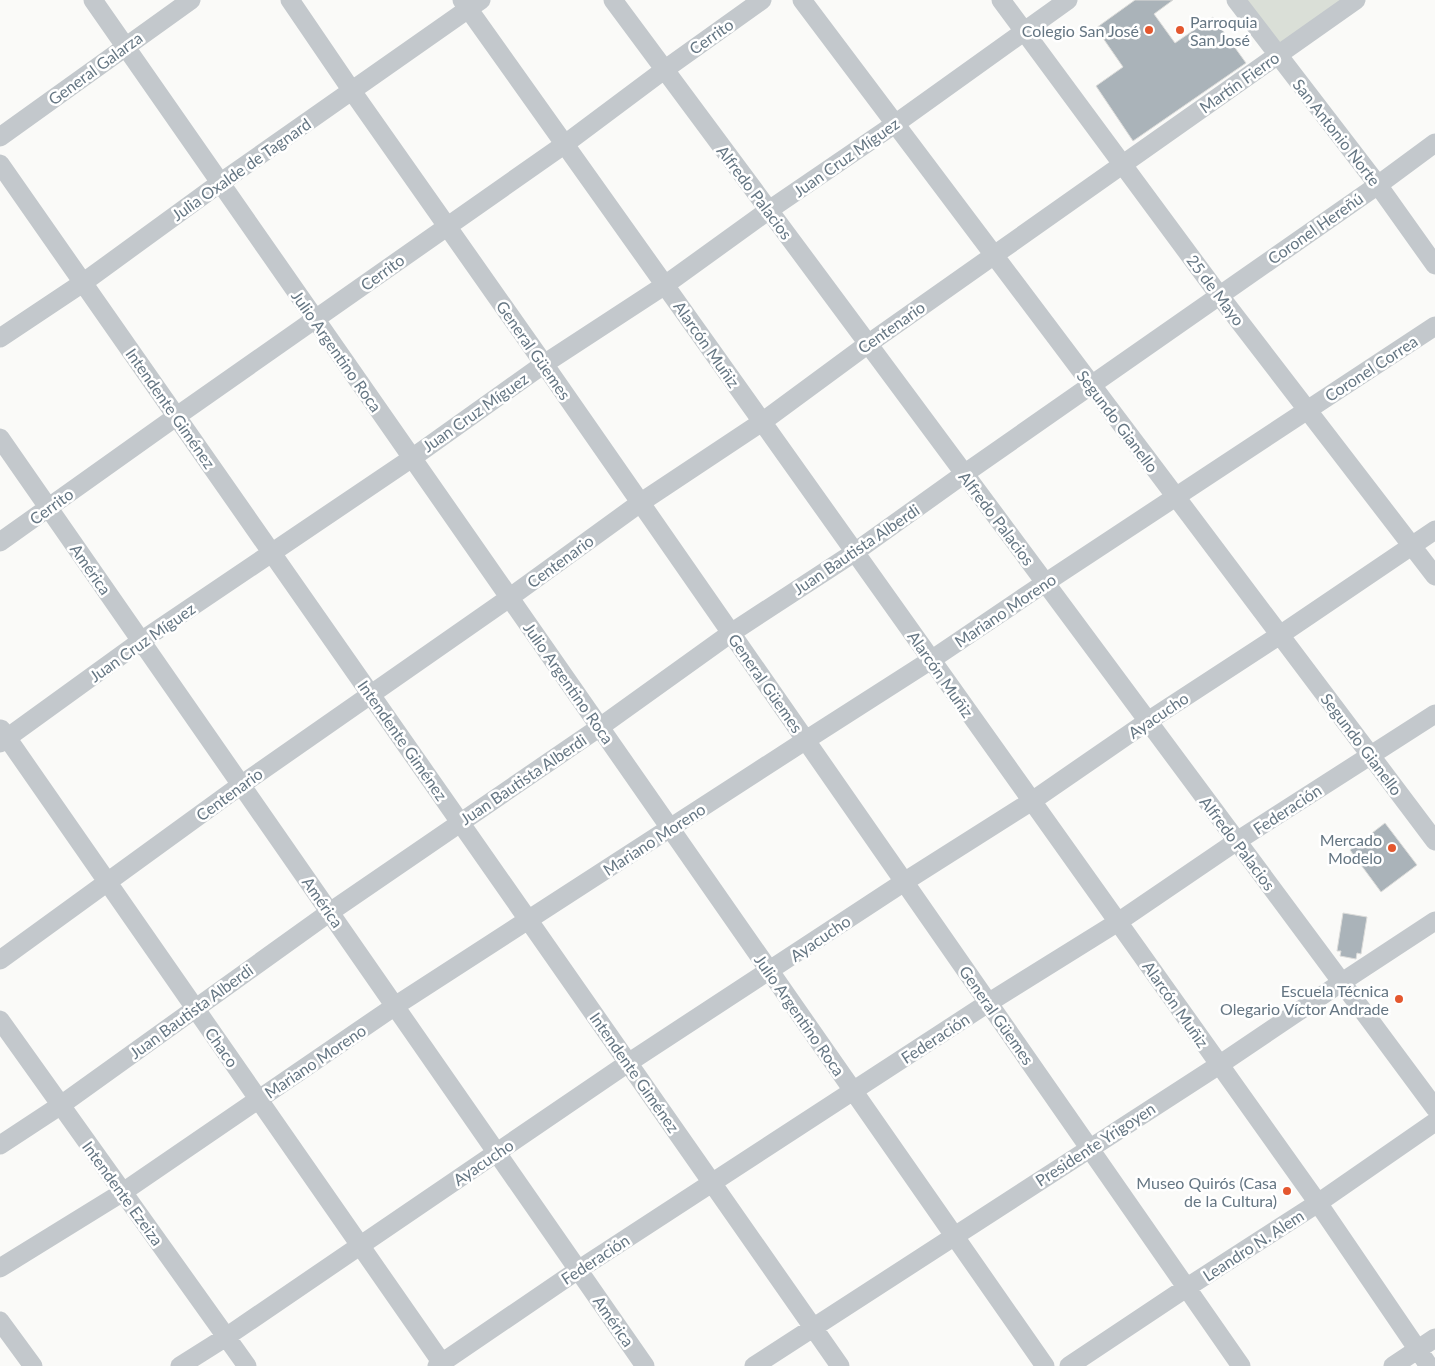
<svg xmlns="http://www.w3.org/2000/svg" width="1435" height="1366" font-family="Lato,sans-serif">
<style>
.green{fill:#dadfd7}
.building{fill:#aab3b9;stroke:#dcdcda}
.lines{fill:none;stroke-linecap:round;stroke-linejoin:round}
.minor{stroke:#c3c8cc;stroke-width:19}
.poi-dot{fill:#e4572e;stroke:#fff;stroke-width:2}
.labels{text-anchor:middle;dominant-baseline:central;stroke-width:5;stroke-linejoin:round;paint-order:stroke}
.poi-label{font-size:16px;fill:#657683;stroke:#fff;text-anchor:end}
.street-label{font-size:16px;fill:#657683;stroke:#fff}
</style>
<rect width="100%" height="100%" fill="#fafaf8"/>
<path class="green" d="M1236 0H1356L1277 55Z"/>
<path class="building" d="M1135 0H1173L1154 14 1175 43 1213 17 1246 63 1133 141 1096 86 1123 67 1096 28Z
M1385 823 1417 865 1381 892 1350 850Z
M1343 913 1367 917 1361 954 1357 953 1356 959 1340 956 1341 951H1337Z"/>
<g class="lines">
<path class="minor" d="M93 0 1045 1366
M290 0 352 91 544 364 1241 1366
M462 0 1318 1203 1429 1366
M613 0 1435 1108
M802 0 1435 841
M1001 0 1219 295 1435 576
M1236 0 1378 185 1435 265
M0 137 191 0
M0 164 840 1366
M0 338 84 282 220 183 481 0
M0 438 645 1366
M0 542 177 416 565 144 664 70 762 0
M1 729 444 1366
M0 743 141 641 412 458 544 364 665 285 769 210 895 124 1068 0
M0 960 241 785 509 598 640 503 762 422 868 344 1356 0
M0 1020 247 1366
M0 1145 61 1105 330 912 600 727 731 633 855 552 964 474 1378 185 1435 143
M0 1268 123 1192 395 1006 806 740 931 660 1045 583 1435 326
M0 1321 33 1366
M180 1366 226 1337 628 1063 904 882 1032 801 1148 721 1280 635 1435 530
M437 1366 578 1270 988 1003 1118 922 1237 841 1435 714
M754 1366 1219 1065 1342 982 1435 921
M1069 1366 1186 1288 1318 1203 1435 1122
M1393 1366 1435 1338"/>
</g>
<g class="poi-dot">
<circle cx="1149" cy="30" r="5"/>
<circle cx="1180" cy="30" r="5"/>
<circle cx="1392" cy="848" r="5"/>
<circle cx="1399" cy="999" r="5"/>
<circle cx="1287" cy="1191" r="5"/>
</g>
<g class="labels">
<g class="poi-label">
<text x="1190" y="21" text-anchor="start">Parroquia<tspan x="1190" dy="18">San José</tspan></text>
<text x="1139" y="30">Colegio San José</text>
<text x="1382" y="839">Mercado<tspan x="1382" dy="18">Modelo</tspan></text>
<text x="1389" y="990">Escuela Técnica<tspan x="1389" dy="18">Olegario Víctor Andrade</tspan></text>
<text x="1277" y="1182">Museo Quirós (Casa<tspan x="1277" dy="18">de la Cultura)</tspan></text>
</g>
<g class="street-label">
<text transform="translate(711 36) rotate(-35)">Cerrito</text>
<text transform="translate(95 68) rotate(-36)">General Galarza</text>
<text transform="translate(1239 82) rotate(-35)">Martín Fierro</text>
<text transform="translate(1337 132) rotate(52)">San Antonio Norte</text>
<text transform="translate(846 157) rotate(-35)">Juan Cruz Míguez</text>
<text transform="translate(241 169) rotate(-35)">Julia Oxalde de Tagnard</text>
<text transform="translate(755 192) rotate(53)">Alfredo Palacios</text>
<text transform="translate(1315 228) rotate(-35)">Coronel Hereñú</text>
<text transform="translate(382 272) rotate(-36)">Cerrito</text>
<text transform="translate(1216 290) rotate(53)">25 de Mayo</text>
<text transform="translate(891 327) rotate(-35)">Centenario</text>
<text transform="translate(707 344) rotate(55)">Alarcón Muñiz</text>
<text transform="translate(534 350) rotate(55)">General Güemes</text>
<text transform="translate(337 351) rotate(55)">Julio Argentino Roca</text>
<text transform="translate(1371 368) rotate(-33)">Coronel Correa</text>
<text transform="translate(171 408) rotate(55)">Intendente Giménez</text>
<text transform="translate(475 412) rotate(-35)">Juan Cruz Míguez</text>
<text transform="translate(1118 421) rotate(53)">Segundo Gianello</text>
<text transform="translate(51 506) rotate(-36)">Cerrito</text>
<text transform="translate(997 518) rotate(53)">Alfredo Palacios</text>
<text transform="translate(856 549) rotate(-34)">Juan Bautista Alberdi</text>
<text transform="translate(560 561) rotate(-36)">Centenario</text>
<text transform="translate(91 569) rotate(55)">América</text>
<text transform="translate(1005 610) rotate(-34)">Mariano Moreno</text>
<text transform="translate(142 642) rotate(-35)">Juan Cruz Míguez</text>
<text transform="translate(941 674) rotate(55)">Alarcón Muñiz</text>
<text transform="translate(569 683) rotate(55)">Julio Argentino Roca</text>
<text transform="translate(766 683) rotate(55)">General Güemes</text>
<text transform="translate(1158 715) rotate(-34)">Ayacucho</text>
<text transform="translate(403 740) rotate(55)">Intendente Giménez</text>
<text transform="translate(1362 744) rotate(53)">Segundo Gianello</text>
<text transform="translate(523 779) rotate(-34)">Juan Bautista Alberdi</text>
<text transform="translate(229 794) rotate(-36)">Centenario</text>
<text transform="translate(1287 809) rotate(-33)">Federación</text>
<text transform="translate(654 839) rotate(-33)">Mariano Moreno</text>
<text transform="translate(1238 843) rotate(53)">Alfredo Palacios</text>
<text transform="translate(323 902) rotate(55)">América</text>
<text transform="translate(820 938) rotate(-34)">Ayacucho</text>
<text transform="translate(1176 1004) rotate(55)">Alarcón Muñiz</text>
<text transform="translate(191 1011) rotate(-36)">Juan Bautista Alberdi</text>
<text transform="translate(800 1015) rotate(55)">Julio Argentino Roca</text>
<text transform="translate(997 1015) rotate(55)">General Güemes</text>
<text transform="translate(935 1038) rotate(-33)">Federación</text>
<text transform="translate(222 1047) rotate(55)">Chaco</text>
<text transform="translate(315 1061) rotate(-34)">Mariano Moreno</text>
<text transform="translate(635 1072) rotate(55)">Intendente Giménez</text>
<text transform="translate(1095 1144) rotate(-33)">Presidente Yrigoyen</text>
<text transform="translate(483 1162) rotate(-34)">Ayacucho</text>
<text transform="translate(123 1193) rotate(54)">Intendente Ezeiza</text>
<text transform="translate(1253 1245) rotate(-33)">Leandro N. Alem</text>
<text transform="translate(595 1259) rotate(-33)">Federación</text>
<text transform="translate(614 1321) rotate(55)">América</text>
</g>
</g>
</svg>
